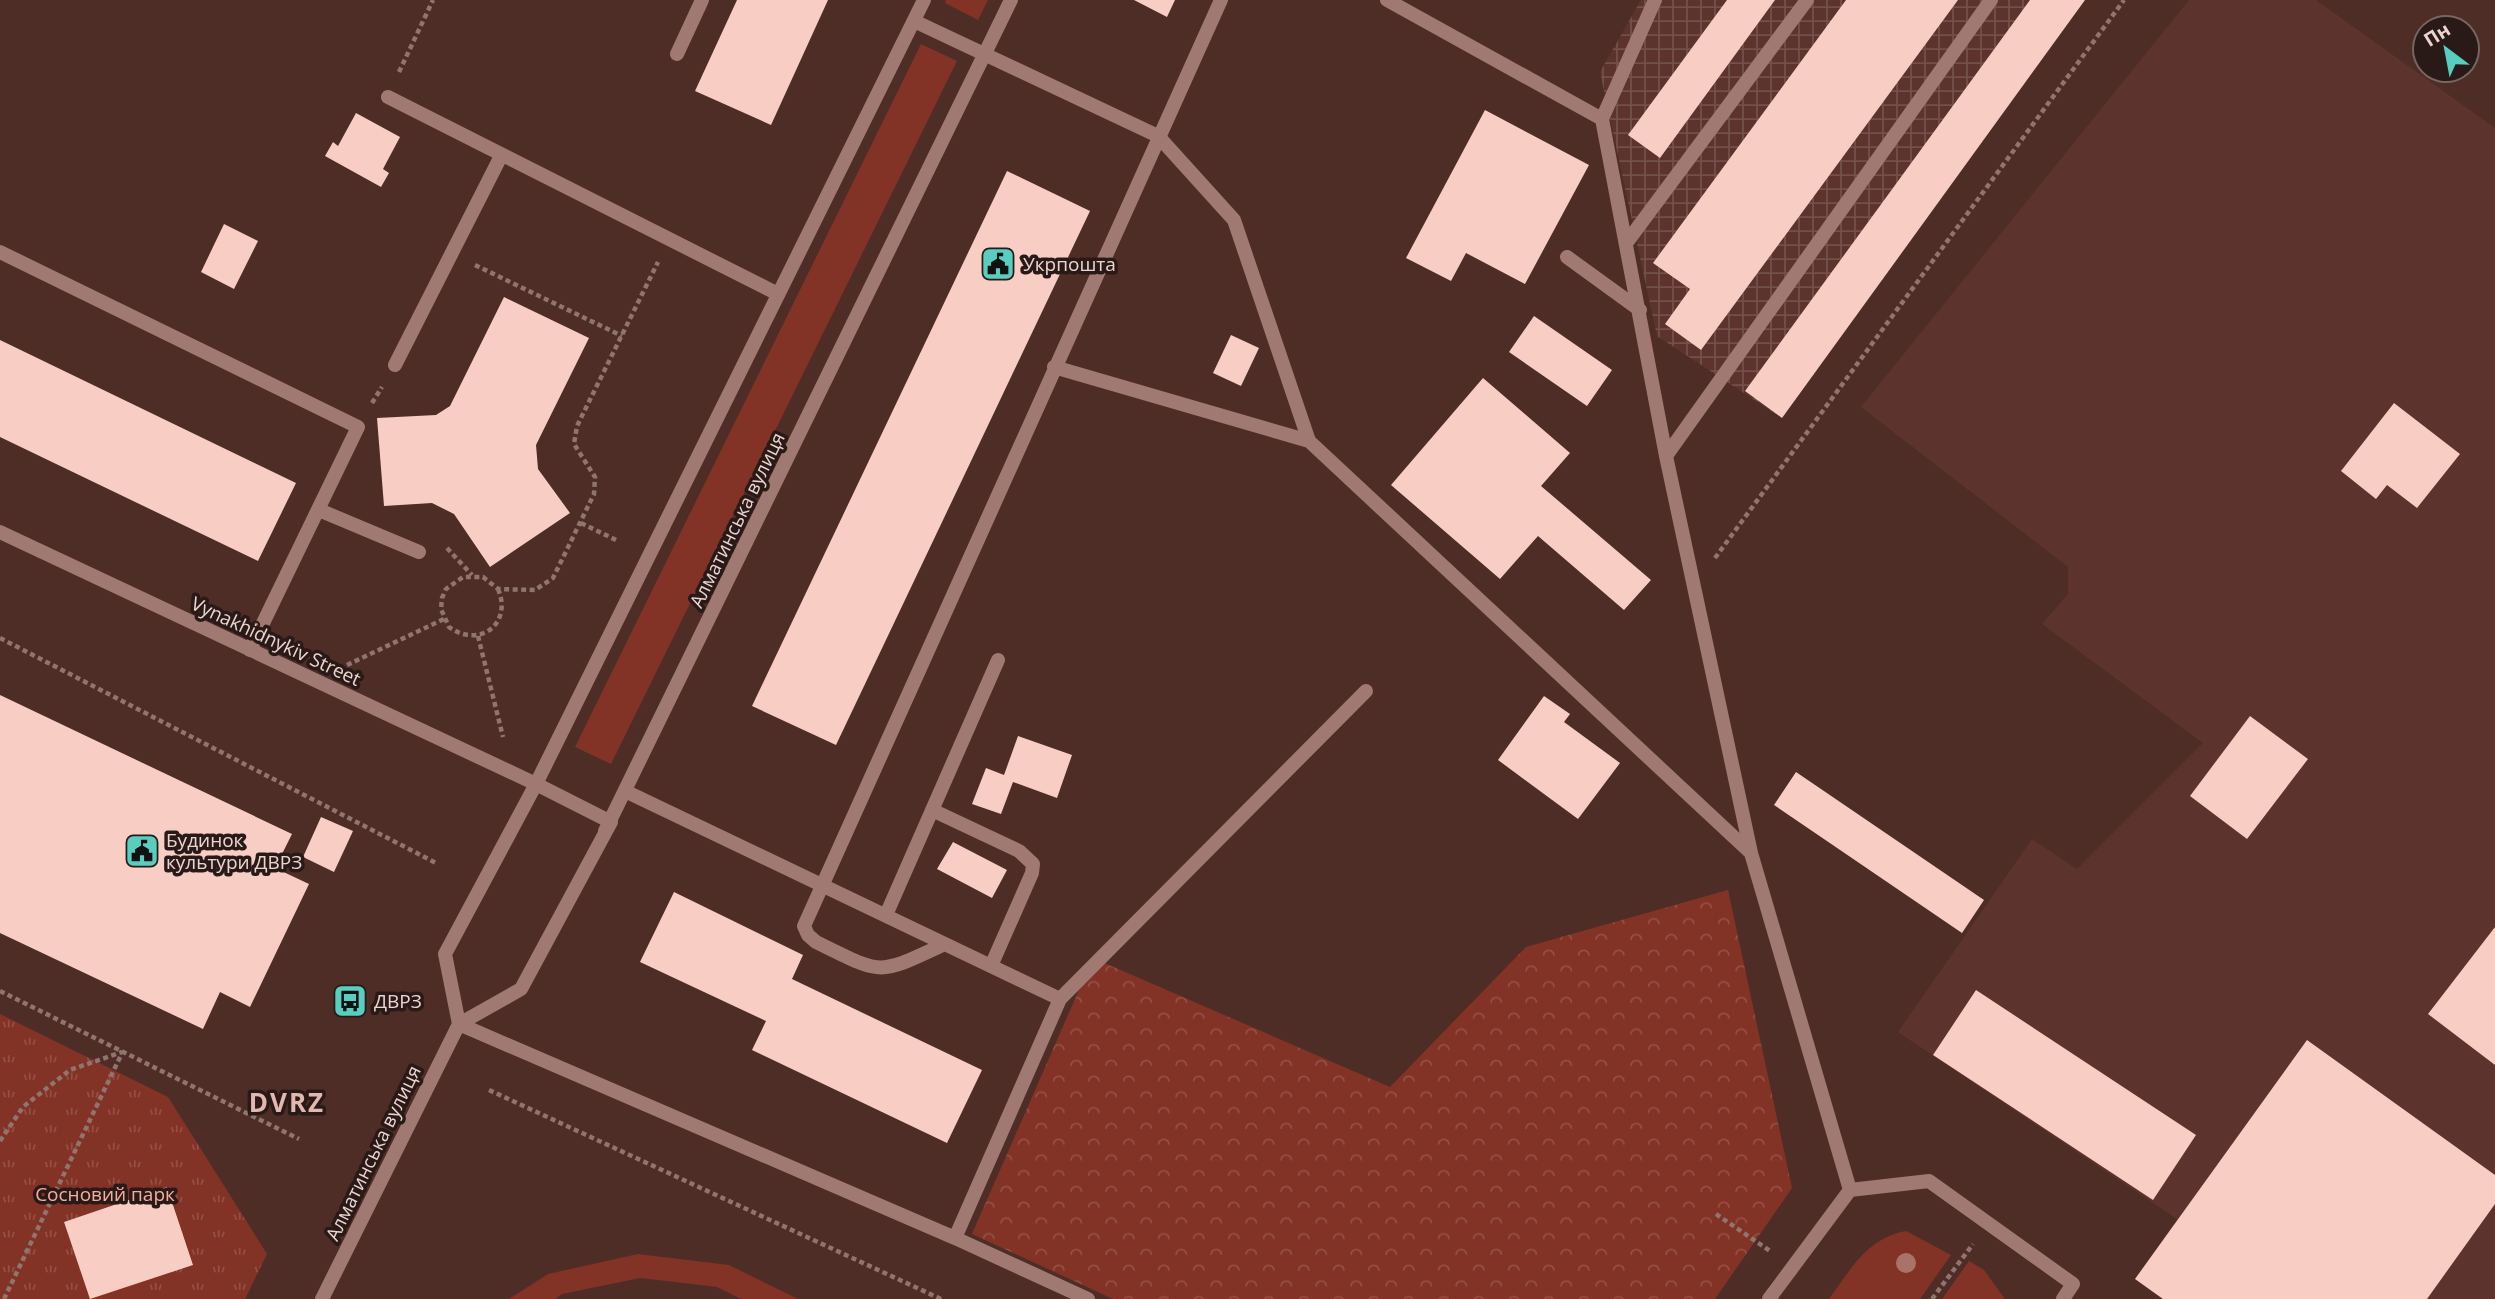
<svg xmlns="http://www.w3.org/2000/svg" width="2495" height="1299" font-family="'Open Sans',sans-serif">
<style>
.built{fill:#5c342d}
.industrial{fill:url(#industrial-grid)}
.grass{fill:#833226}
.forest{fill:url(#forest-crowns)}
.park{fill:url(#park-tufts)}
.building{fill:#f7cdc4}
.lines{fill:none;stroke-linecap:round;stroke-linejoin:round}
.path{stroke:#90746e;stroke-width:4.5;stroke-dasharray:5 3.5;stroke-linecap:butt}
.service{stroke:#a07972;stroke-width:14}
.minor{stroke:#a07972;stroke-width:14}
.tertiary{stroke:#a07972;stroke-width:14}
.tree{fill:#aa7369}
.labels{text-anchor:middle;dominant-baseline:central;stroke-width:7;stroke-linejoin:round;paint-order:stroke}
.poi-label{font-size:19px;fill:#ebd5d1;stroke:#291a17;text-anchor:start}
.street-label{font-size:19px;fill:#ebd5d1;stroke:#291a17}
.park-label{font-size:19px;fill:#f5ad9f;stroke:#291a17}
.district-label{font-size:26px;font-weight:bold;letter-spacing:2px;fill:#e1b7af;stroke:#291a17}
</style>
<defs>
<pattern id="industrial-grid" width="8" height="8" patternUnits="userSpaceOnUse" patternTransform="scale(1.75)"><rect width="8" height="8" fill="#5c342d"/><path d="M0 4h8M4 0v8" fill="none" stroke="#74504a"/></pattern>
<pattern id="forest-crowns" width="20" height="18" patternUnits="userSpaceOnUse" patternTransform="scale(1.75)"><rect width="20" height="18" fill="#833226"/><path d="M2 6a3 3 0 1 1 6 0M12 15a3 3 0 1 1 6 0" fill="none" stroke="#954f44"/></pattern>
<pattern id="park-tufts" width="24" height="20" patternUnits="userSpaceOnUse" patternTransform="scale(1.75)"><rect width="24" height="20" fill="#833226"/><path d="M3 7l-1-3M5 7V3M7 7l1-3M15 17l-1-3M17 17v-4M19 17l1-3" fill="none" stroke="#954f44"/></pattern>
</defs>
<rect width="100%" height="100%" fill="#4e2d27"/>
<path class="built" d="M2189 0H2316L2495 128V1299H2163L2135 1279 2177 1219 1898 1032 2032 839 2077 869 2203 743 2042 624 2068 594V567L1861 407Z"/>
<path class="industrial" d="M1641 0H2085L1782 418 1657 336 1600 72Z"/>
<path class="grass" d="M946 0H988L978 20 945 3Z
M921 44 957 61 611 764 575 747Z
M1906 1231 1951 1255 1920 1299H1829C1851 1269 1867 1238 1906 1231Z
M638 1254 729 1265 798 1299H741L717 1287 640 1278 562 1294 555 1299H509L548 1274Z
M1969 1261 1984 1270 2005 1299H1942Z"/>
<path class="forest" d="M1728 890 1792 1188 1715 1299H1113L972 1234 1093 958 1390 1087 1526 947Z"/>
<path class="park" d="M0 1014 168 1097 267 1254 245 1299H0Z"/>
<path class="building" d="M737 0H828L771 125 695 91Z
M1134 0H1175L1167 17Z
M1727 0H1775L1660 158 1628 135Z
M1846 0H1958L1701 350 1665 324 1690 289 1653 263Z
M2030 0H2085L1782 418 1745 391Z
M1485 110 1589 165 1525 284 1466 253 1451 281 1406 258Z
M356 113 400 137 383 169 389 173 381 187 325 156 333 142 338 146Z
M1007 171 1090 211 836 745 752 706Z
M224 224 258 241 234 289 201 272Z
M504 297 589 338 536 445 538 469 570 513 490 567 454 514 432 503 384 506 377 418 436 415 450 406Z
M1534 316 1612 370 1587 406 1509 352Z
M1231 335 1259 348 1241 386 1213 373Z
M0 340 296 483 258 561 0 437Z
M1483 378 1570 453 1541 486 1651 580 1624 610 1538 536 1500 579 1391 485Z
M2394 403 2460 454 2417 508 2387 485 2376 499 2341 471Z
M0 695 292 834 275 868 309 884 250 1007 220 992 203 1029 0 933Z
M1544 696 1570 714 1564 722 1620 763 1578 819 1498 760Z
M2250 716 2308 759 2247 839 2190 796Z
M1018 736 1072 755 1057 798 1013 782 1001 814 972 804 986 768 1004 775Z
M1796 772 1984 900 1962 933 1774 805Z
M321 817 353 831 334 872 303 857Z
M953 842 1007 870 992 898 937 869Z
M674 892 803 955 792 979 982 1070 947 1143 752 1050 766 1021 640 962Z
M2495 927V1065L2428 1014Z
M1976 990 2196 1135 2153 1200 1933 1055Z
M2307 1040 2495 1175V1204L2427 1299H2163L2135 1279Z
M167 1187 193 1265 90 1299 64 1222Z"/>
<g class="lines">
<path class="path" d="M399 72 433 0
M475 265 622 336
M372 403 382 387
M581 523 616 540
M447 548 472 575
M1715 558 2124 0
M498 589C513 624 479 649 449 627L441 609 442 598 446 589 463 577H483L498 589 535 590 553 578 594 494 595 477 574 444 577 426 658 262
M478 636 503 737
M0 638 438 864
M347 665 444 619
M0 991 299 1139
M489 1090 941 1299
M0 1141 23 1107 70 1070 122 1052
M1716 1214 1770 1251
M4 1299 123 1051
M1932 1299 1973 1244"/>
<path class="service" d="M1387 0 1602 119 1666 456 1751 853 1850 1190
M914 21 1158 136 1234 220 1309 441
M677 54 702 0
M388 97 778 294
M1602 119 1655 0
M1627 242 1807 0
M0 252 358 427 250 650
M1567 257 1640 310
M395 365 501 156
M1054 367 1309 441 1751 853
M1666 456 1991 0
M319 510 419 552
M627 792 1060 999 955 1238
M932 810 1019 851 1033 864 1032 873 991 966
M886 915 998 660
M945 944C876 976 884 975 816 942L808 935 804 926 1221 0
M1060 999 1366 691
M459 1024 955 1238 1088 1299
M1769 1299 1850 1190 1929 1181 2073 1284 2063 1299"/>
<path class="minor" d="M0 532 536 784 924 0
M605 831 1011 0"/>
<path class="tertiary" d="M322 1299 459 1024 521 989 611 822 536 784 445 954 459 1024"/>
</g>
<circle class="tree" cx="1906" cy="1263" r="10"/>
<defs>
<symbol id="civic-square" viewBox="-11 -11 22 22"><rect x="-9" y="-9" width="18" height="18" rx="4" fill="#58cec0" stroke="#291a17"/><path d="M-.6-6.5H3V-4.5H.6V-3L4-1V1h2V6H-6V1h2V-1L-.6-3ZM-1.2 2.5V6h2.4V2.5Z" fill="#111"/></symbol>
<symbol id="bus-square" viewBox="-11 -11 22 22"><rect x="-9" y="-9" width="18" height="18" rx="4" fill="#58cec0" stroke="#291a17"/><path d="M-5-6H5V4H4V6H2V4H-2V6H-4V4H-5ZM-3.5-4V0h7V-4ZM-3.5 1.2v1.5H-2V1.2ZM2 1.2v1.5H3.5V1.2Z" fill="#111"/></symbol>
</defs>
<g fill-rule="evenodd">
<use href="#civic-square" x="979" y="245" width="38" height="38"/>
<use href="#civic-square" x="123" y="832" width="38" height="38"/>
<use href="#bus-square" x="331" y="982" width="38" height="38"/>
</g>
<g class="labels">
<g class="poi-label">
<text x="1023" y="264">Укрпошта</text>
<text x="166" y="840">Будинок<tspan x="166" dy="22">культури ДВРЗ</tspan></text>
<text x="374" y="1001">ДВРЗ</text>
</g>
<g class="street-label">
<text transform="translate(737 520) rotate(-64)">Алматинська вулиця</text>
<text transform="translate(276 641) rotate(25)">Vynakhidnykiv Street</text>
<text transform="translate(373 1153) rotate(-64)">Алматинська вулиця</text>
</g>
<g class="park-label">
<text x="105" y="1194">Сосновий парк</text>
</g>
<g class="district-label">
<text x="287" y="1102">DVRZ</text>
</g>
</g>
<g transform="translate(2446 49) rotate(328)"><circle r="33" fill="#291a17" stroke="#776561" stroke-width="2"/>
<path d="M0-5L12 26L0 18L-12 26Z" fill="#58cec0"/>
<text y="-10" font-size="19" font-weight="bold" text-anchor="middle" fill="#ebd5d1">Пн</text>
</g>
</svg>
